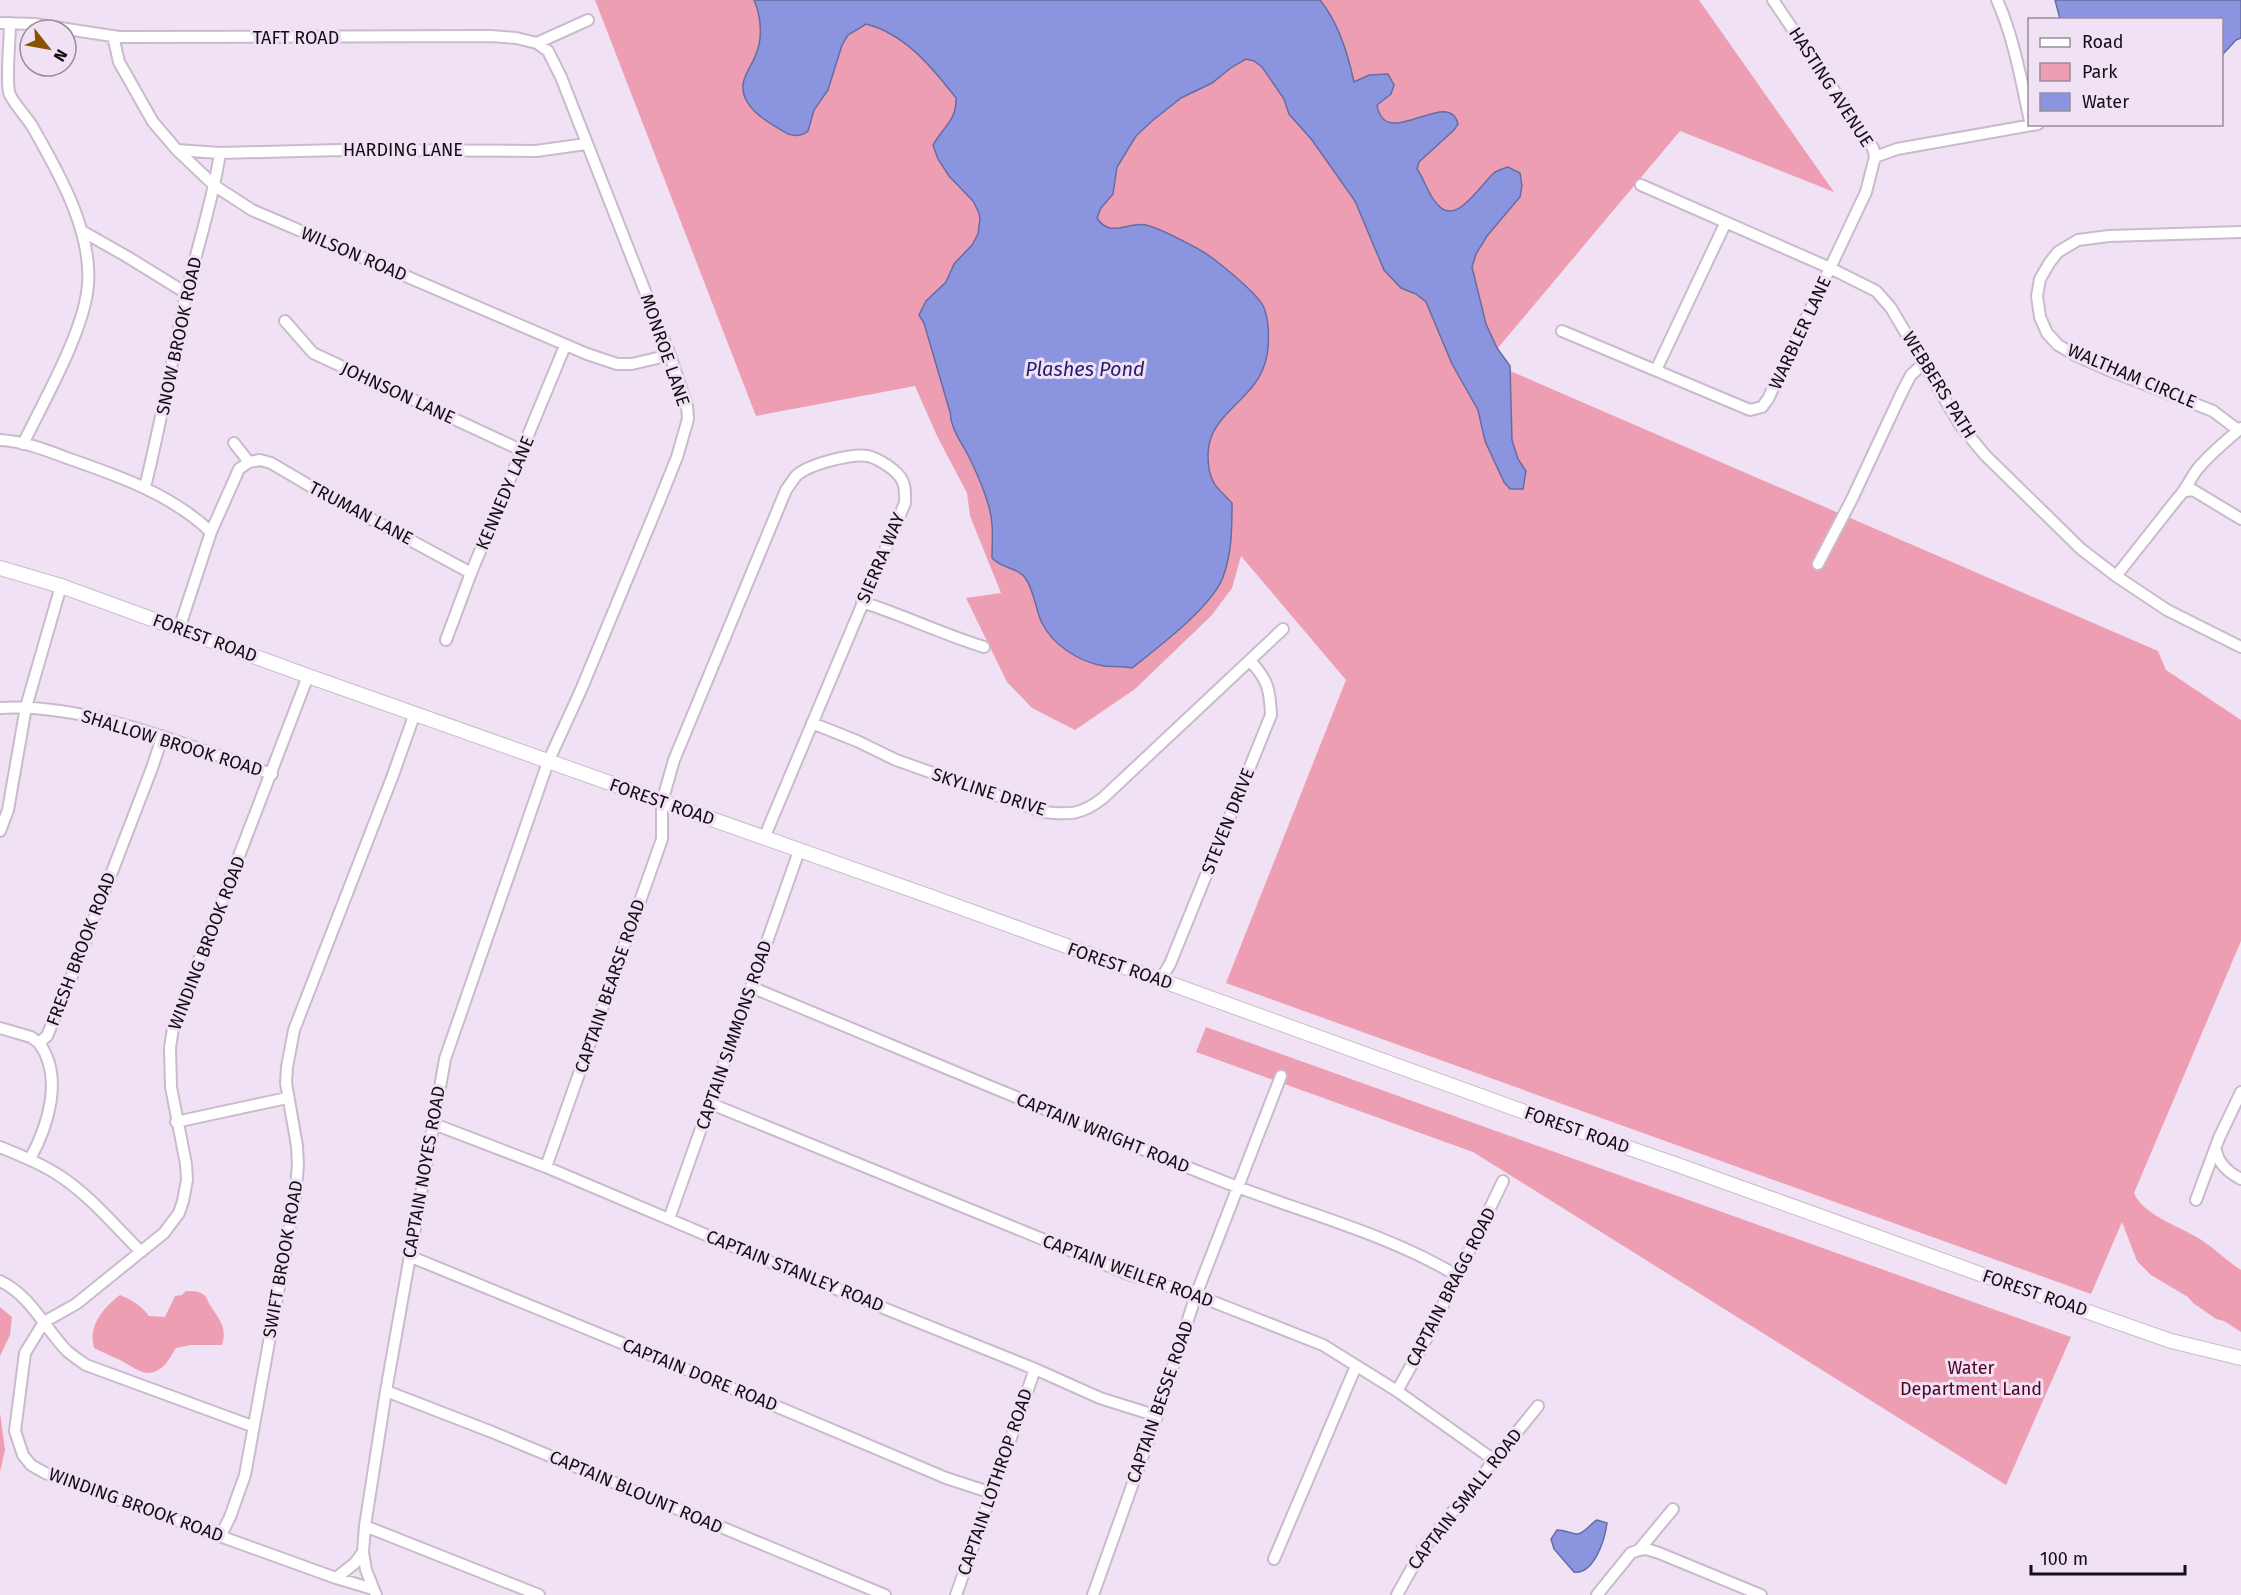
<svg xmlns="http://www.w3.org/2000/svg" width="2241" height="1595" font-family="'Fira Sans',sans-serif">
<style>
.green{fill:#ee9eb3}
.water{fill:#8b95df;stroke:#676ca2;stroke-width:1.5}
.lines{fill:none;stroke-linecap:round;stroke-linejoin:round}
.minor-casing{stroke:#c9bbcc;stroke-width:14}
.secondary-casing{stroke:#c9bbcc;stroke-width:16}
.minor{stroke:#fff;stroke-width:10}
.secondary{stroke:#fff;stroke-width:14}
.labels{text-anchor:middle;dominant-baseline:central;stroke-width:6;stroke-linejoin:round;paint-order:stroke}
.street-label{font-size:18px;fill:#130e14;stroke:#f1e1f4}
.park-label{font-size:18px;fill:#510224;stroke:#f1e1f4}
.water-label{font-size:20px;font-style:italic;fill:#241e73;stroke:#f1e1f4}
</style>
<rect width="100%" height="100%" fill="#f1e1f4"/>
<path class="green" d="M595 0H1699L1834 192 1680 131 1487 361 2158 651 2166 670 2241 720V941L2134 1193C2142 1215 2184 1228 2203 1241 2216 1250 2227 1261 2241 1270V1332L2224 1321 2216 1319 2193 1303 2188 1297 2151 1275 2137 1261 2122 1222 2091 1294 1226 983 1346 680 1241 556 1232 588 1212 615 1135 689 1075 730 1032 708 1007 682 966 598 1001 593 970 516 967 493 937 436 915 386 756 416Z
M1206 1027 2071 1337 2006 1485 1473 1152 1196 1052Z
M186 1291C191 1291 197 1291 201 1293 207 1296 207 1300 210 1305 218 1318 228 1327 222 1345H191L176 1348C171 1356 166 1366 158 1370 145 1379 131 1365 120 1360 111 1356 102 1352 94 1348 88 1326 103 1308 120 1295 132 1300 142 1306 149 1316L165 1317 175 1296 182 1295Z
M0 1307 12 1317 10 1335 0 1356Z
M0 1413 5 1450 0 1472Z"/>
<path class="water" d="M754 0H1320C1339 23 1348 54 1354 82L1369 75 1388 74 1394 85 1391 94 1377 105C1385 153 1449 86 1458 124L1454 130 1419 162 1417 169C1425 180 1428 195 1438 205 1457 227 1482 182 1495 172 1499 170 1504 168 1508 167L1520 173 1522 186 1520 197 1487 236 1476 254 1472 267 1486 324 1497 348 1510 366 1512 440 1518 459 1526 471 1523 489H1510L1504 482 1485 441 1478 410 1452 364 1426 302 1416 294 1401 288 1384 270 1355 201 1312 140 1289 114 1284 99 1262 67 1254 61 1246 59 1232 67 1212 83 1181 98 1152 121 1136 136 1117 167 1113 194 1101 208 1097 218C1110 239 1129 221 1146 225 1160 228 1187 243 1200 250 1213 257 1260 295 1264 308 1270 323 1270 351 1264 366 1252 402 1207 415 1208 456 1208 465 1209 475 1214 483 1218 490 1226 496 1232 503 1232 528 1232 553 1223 577 1212 607 1157 648 1132 668 1122 666 1113 667 1104 666 1079 662 1053 645 1042 623 1035 609 1035 593 1026 579 1018 567 1002 569 992 558 992 541 994 524 989 507 984 489 976 471 968 455 960 440 951 429 950 412L924 323 919 315 926 301 946 282 954 264 972 245 978 234 980 219 979 213 973 201 949 176 938 159 933 145C943 127 957 120 956 98 932 67 905 34 866 24L848 35 842 45 828 90 814 110 808 131C801 137 791 137 783 131 765 121 737 104 744 80 747 70 753 63 756 54 763 38 761 16 754 0Z
M2055 0H2241V38L2236 40 2222 55V20L2060 19Z
M1597 1520 1607 1523C1605 1539 1594 1575 1574 1572L1554 1549 1551 1539 1557 1530C1566 1530 1571 1534 1577 1534 1584 1534 1591 1523 1597 1520Z"/>
<g class="lines">
<defs>
<path id="minor" d="M1773 0 1873 148 1875 157 1897 149 2038 124
M1997 0C2014 38 2021 80 2030 121
M0 23 34 24 119 37 491 36 516 38 537 43 588 20
M10 23C10 41 6 76 9 92 11 101 27 117 32 126 59 173 96 237 87 293 80 338 44 401 23 444
M113 36 119 62 153 122 177 150 215 186 252 210 587 354 617 364H632L670 355
M177 150 220 153 339 150 536 151 586 144
M1641 185 1830 268 1876 291 1891 308 1960 425 1985 455 2081 549 2116 576 2167 610 2241 647
M82 231 126 256 186 293
M285 321 313 353 523 451
M1562 331 1750 410 1762 407 1768 399 1866 192 1875 157
M1656 370 1726 222
M2238 430 2213 411 2111 371 2075 355 2058 345 2047 333 2040 317 2037 296 2040 279 2050 262 2058 252 2078 240 2109 236 2241 232
M0 440C23 441 46 450 67 458 119 476 171 494 211 532L179 629
M234 443 249 462 260 460 271 463 310 486 471 573
M145 487C161 423 172 359 186 295 197 247 213 201 220 153
M2186 491 2193 490 2241 519
M211 532 239 469 249 462
M1818 564 1852 499 1903 390 1911 375 1924 363
M2116 576 2177 499C2186 490 2189 481 2196 471 2208 455 2226 441 2241 428
M862 602C903 615 942 634 984 647
M446 640 471 573 565 346
M308 676 173 1028 170 1048 171 1087 186 1164 187 1180 183 1201 179 1213 164 1233 76 1304 44 1322 25 1353 15 1431 23 1455 31 1465 45 1473 336 1578 373 1589
M0 708C89 703 187 746 272 774
M812 723 857 741 896 760 1043 812C1070 815 1081 815 1103 798L1283 629
M0 831 8 810 26 707 61 586
M1160 980 1170 964 1271 715C1270 691 1268 679 1250 661
M751 987C906 1051 1061 1117 1217 1179 1296 1211 1382 1231 1456 1275
M0 1028 31 1037 39 1043
M709 1103 1128 1274 1196 1295 1323 1345 1397 1391 1494 1460
M176 1122 287 1098
M434 1124 546 1167 784 1268 1035 1369 1100 1398 1157 1416
M0 1147C22 1156 44 1165 63 1178 92 1198 116 1227 141 1252
M2216 1151C2219 1164 2229 1173 2241 1179
M30 1159C48 1126 64 1077 39 1043L47 1036 70 981 152 768 162 738
M546 1167 662 839V802L674 760 786 490C790 485 793 479 797 475 810 464 852 453 868 456 879 459 897 470 902 480 906 487 905 495 905 503L764 838
M2196 1200 2219 1138 2241 1092
M669 1219 799 851
M409 1256 785 1410 946 1478 992 1493
M0 1281C30 1295 45 1328 67 1351 73 1356 80 1361 86 1365L252 1426
M386 1391 492 1432 885 1595
M1397 1391 1430 1332 1503 1181
M365 1526 539 1595
M221 1535 230 1517 245 1475 295 1198 298 1165 297 1146 286 1083 287 1067 294 1030 393 775 415 713
M1639 1550 1646 1549 1659 1553 1761 1595
M1274 1559 1356 1366
M336 1578 355 1563 363 1552
M376 1595 366 1570 363 1552 365 1526 386 1391 445 1059 548 762 581 690 659 502 677 457 688 419 687 406 670 355 561 77 548 51 537 43
M956 1595 1035 1369
M1093 1595 1157 1416 1196 1295 1281 1076
M1397 1595 1422 1550 1538 1406
M1597 1595 1631 1553 1639 1550 1673 1509"/>
<path id="secondary" d="M0 568 61 586 308 676 926 895 1530 1114 1675 1164 1983 1275 2171 1341 2241 1358"/>
</defs>
<use href="#minor" class="minor-casing"/>
<use href="#secondary" class="secondary-casing"/>
<use href="#minor" class="minor"/>
<use href="#secondary" class="secondary"/>
</g>
<g class="labels">
<g class="street-label">
<text x="296" y="38">TAFT ROAD</text>
<text transform="translate(1831 87) rotate(57)">HASTING AVENUE</text>
<text x="403" y="150">HARDING LANE</text>
<text transform="translate(354 254) rotate(23)">WILSON ROAD</text>
<text transform="translate(1800 333) rotate(-65)">WARBLER LANE</text>
<text transform="translate(179 336) rotate(-78)">SNOW BROOK ROAD</text>
<text transform="translate(665 350) rotate(71)">MONROE LANE</text>
<text transform="translate(2132 376) rotate(23)">WALTHAM CIRCLE</text>
<text transform="translate(1939 385) rotate(58)">WEBBERS PATH</text>
<text transform="translate(398 393) rotate(25)">JOHNSON LANE</text>
<text transform="translate(505 493) rotate(-67)">KENNEDY LANE</text>
<text transform="translate(361 513) rotate(28)">TRUMAN LANE</text>
<text transform="translate(881 558) rotate(-67)">SIERRA WAY</text>
<text transform="translate(205 638) rotate(20)">FOREST ROAD</text>
<text transform="translate(172 743) rotate(17)">SHALLOW BROOK ROAD</text>
<text transform="translate(989 792) rotate(18)">SKYLINE DRIVE</text>
<text transform="translate(662 802) rotate(19)">FOREST ROAD</text>
<text transform="translate(1228 821) rotate(-68)">STEVEN DRIVE</text>
<text transform="translate(207 943) rotate(-69)">WINDING BROOK ROAD</text>
<text transform="translate(81 949) rotate(-69)">FRESH BROOK ROAD</text>
<text transform="translate(1120 966) rotate(19)">FOREST ROAD</text>
<text transform="translate(610 986) rotate(-71)">CAPTAIN BEARSE ROAD</text>
<text transform="translate(734 1035) rotate(-71)">CAPTAIN SIMMONS ROAD</text>
<text transform="translate(1577 1130) rotate(19)">FOREST ROAD</text>
<text transform="translate(1103 1133) rotate(22)">CAPTAIN WRIGHT ROAD</text>
<text transform="translate(424 1172) rotate(-80)">CAPTAIN NOYES ROAD</text>
<text transform="translate(283 1259) rotate(-80)">SWIFT BROOK ROAD</text>
<text transform="translate(795 1271) rotate(22)">CAPTAIN STANLEY ROAD</text>
<text transform="translate(1128 1271) rotate(20)">CAPTAIN WEILER ROAD</text>
<text transform="translate(1451 1287) rotate(-63)">CAPTAIN BRAGG ROAD</text>
<text transform="translate(2035 1293) rotate(19)">FOREST ROAD</text>
<text transform="translate(700 1375) rotate(22)">CAPTAIN DORE ROAD</text>
<text transform="translate(1160 1402) rotate(-71)">CAPTAIN BESSE ROAD</text>
<text transform="translate(995 1482) rotate(-71)">CAPTAIN LOTHROP ROAD</text>
<text transform="translate(636 1492) rotate(23)">CAPTAIN BLOUNT ROAD</text>
<text transform="translate(1465 1499) rotate(-52)">CAPTAIN SMALL ROAD</text>
<text transform="translate(136 1505) rotate(20)">WINDING BROOK ROAD</text>
</g>
<g class="park-label">
<text x="1971" y="1368">Water<tspan x="1971" dy="21">Department Land</tspan></text>
</g>
<g class="water-label">
<text x="1085" y="369">Plashes Pond</text>
</g>
</g>
<rect x="2028" y="18" width="195" height="108" fill="#f1e1f4" stroke="#988d9a" stroke-width="1.5"/>
<rect x="2040" y="38" width="30" height="9" fill="#ffffff" stroke="#988d9a" stroke-width="1.5"/>
<text x="2082" y="48" font-size="18" fill="#130e14">Road</text>
<rect x="2040" y="63" width="30" height="18" fill="#ee9eb3" stroke="#988d9a" stroke-width="1.5"/>
<text x="2082" y="78" font-size="18" fill="#130e14">Park</text>
<rect x="2040" y="93" width="30" height="18" fill="#8b95df" stroke="#988d9a" stroke-width="1.5"/>
<text x="2082" y="108" font-size="18" fill="#130e14">Water</text>
<g transform="translate(48 48) rotate(121)"><circle r="28" fill="#f1e1f4" stroke="#988d9a" stroke-width="1.5"/>
<path d="M0-4.5L10 22L0 15L-10 22Z" fill="#895202"/>
<text y="-9" font-size="16" font-weight="bold" text-anchor="middle" fill="#130e14">N</text>
</g>
<path d="M2031 1565v9h154v-9" fill="none" stroke="#130e14" stroke-width="3"/>
<text x="2040" y="1565" font-size="18" fill="#130e14" stroke="#f1e1f4" stroke-width="4.5" paint-order="stroke">100 m</text>
</svg>
